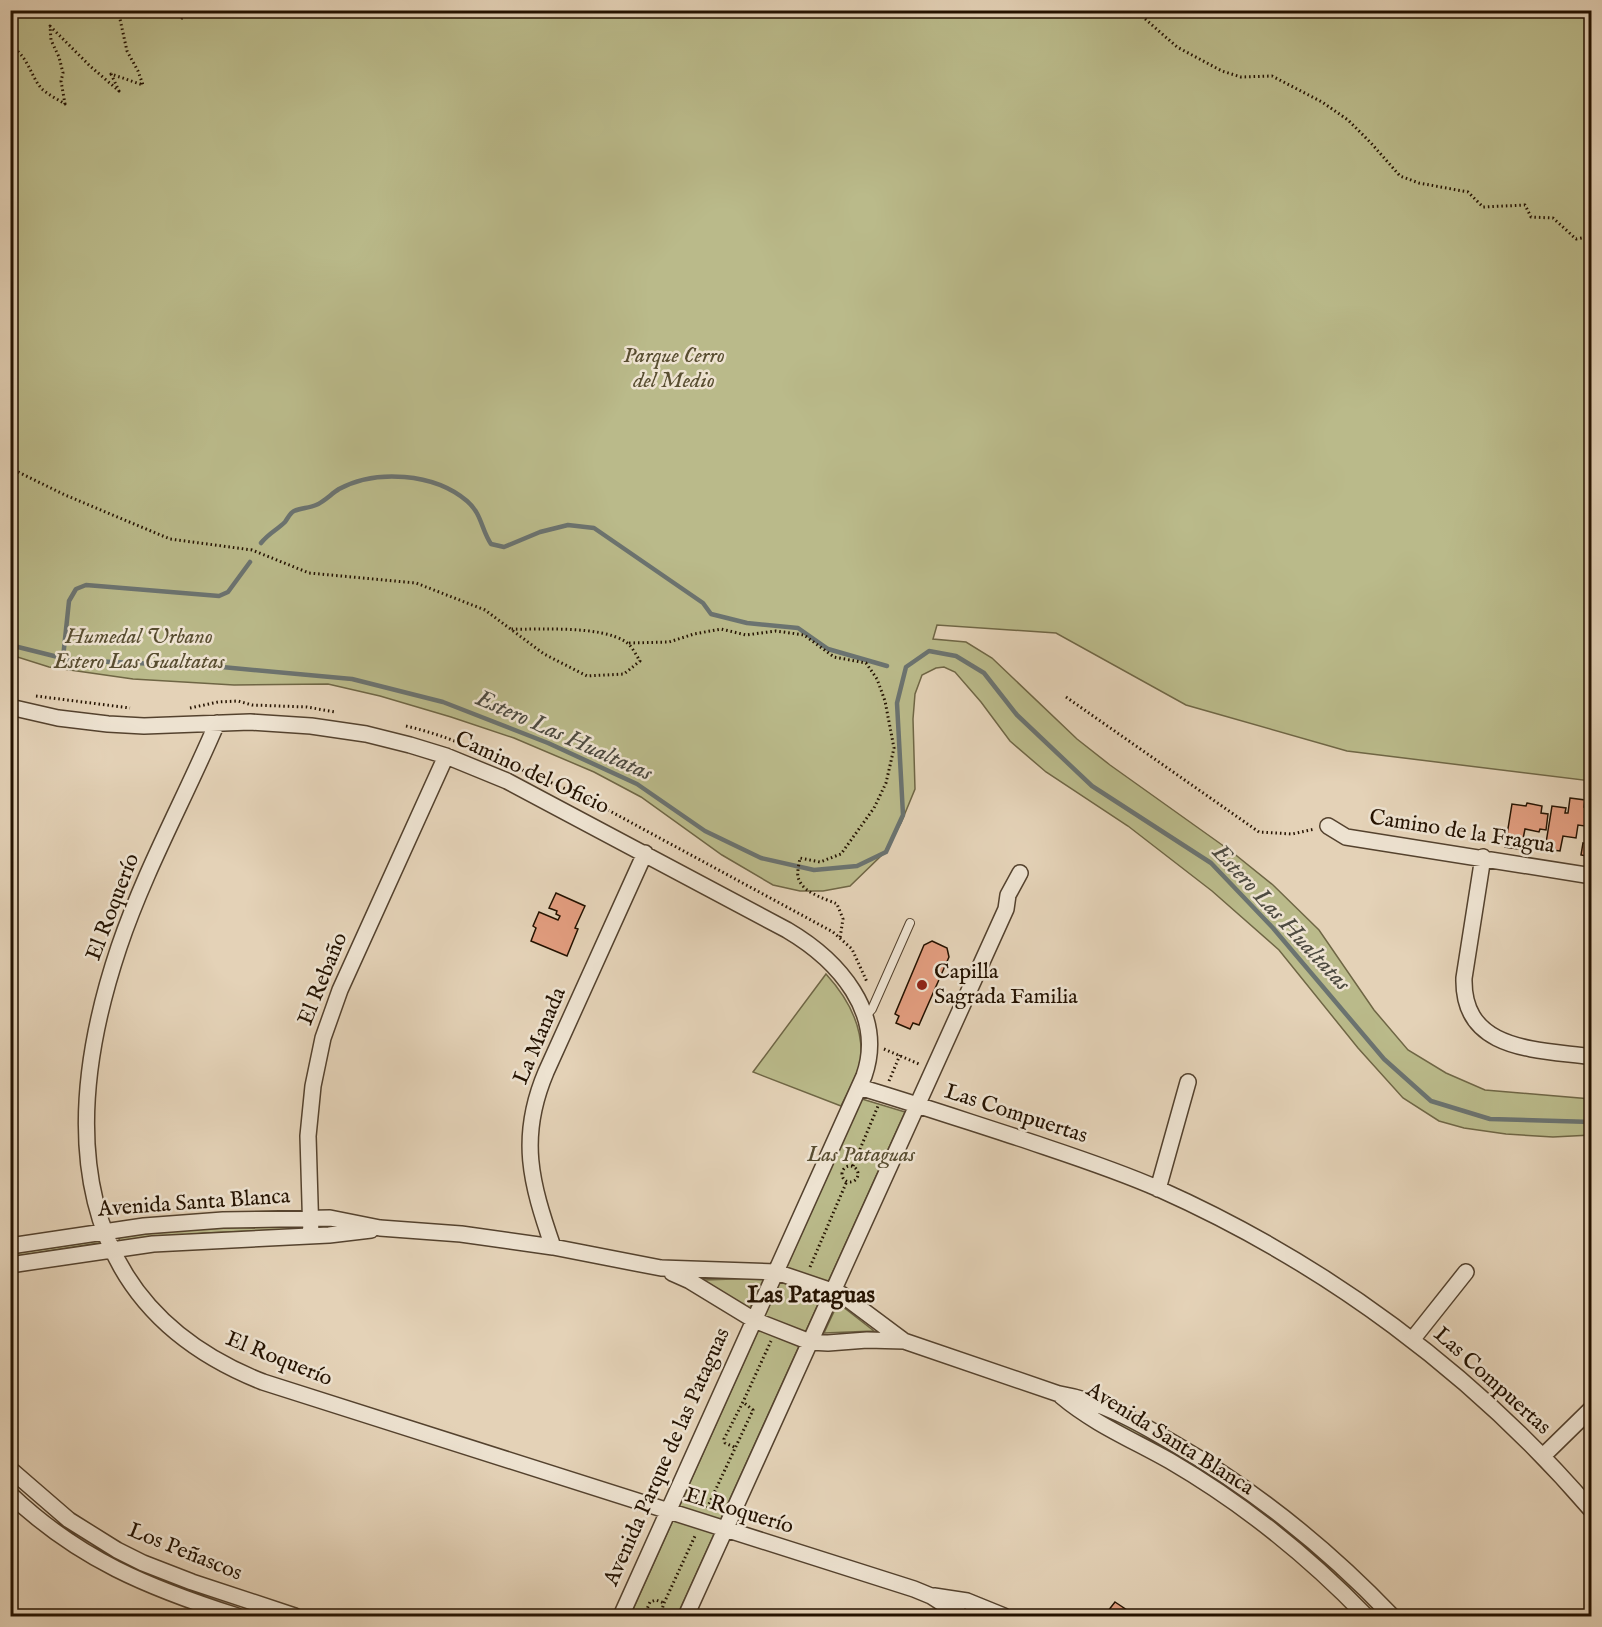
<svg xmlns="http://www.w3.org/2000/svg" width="1602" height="1627" font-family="'IM FELL English',serif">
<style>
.green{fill:#baba8a;stroke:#6f6645;stroke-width:1.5}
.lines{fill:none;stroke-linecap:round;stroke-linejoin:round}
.stream{stroke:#6b7370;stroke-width:4.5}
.building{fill:#e29d7f;stroke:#241200;stroke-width:1.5}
.lane-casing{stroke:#54422e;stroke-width:10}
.street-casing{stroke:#54422e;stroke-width:18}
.path{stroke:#241200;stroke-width:3;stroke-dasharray:1.5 3;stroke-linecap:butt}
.lane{stroke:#ede2d0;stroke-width:8}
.street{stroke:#ede2d0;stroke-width:15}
.poi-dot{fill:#8f2418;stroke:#ede2d0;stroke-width:2}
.labels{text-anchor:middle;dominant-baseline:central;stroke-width:5;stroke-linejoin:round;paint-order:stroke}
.park-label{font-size:22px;font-style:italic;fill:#584d30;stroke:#ede2d0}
.street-label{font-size:22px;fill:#241200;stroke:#ede2d0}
.poi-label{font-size:22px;fill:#241200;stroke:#ede2d0;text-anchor:start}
.water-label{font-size:24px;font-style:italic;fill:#4e4b41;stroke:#ede2d0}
.neighbourhood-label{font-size:24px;font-weight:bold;fill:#241200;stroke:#ede2d0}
</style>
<rect width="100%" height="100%" fill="#e4d2b7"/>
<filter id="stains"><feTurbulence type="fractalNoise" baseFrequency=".00333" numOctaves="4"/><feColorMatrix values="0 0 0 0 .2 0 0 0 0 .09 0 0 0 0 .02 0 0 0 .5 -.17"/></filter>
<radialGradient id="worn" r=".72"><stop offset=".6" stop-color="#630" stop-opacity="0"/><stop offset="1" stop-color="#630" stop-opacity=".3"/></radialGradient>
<path class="green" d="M10 11H1591V781L1347 751 1186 705 1056 633 937 625 933 639 966 642 992 658 1077 739 1110 765 1232 852 1273 885 1319 930 1374 1010 1408 1050 1446 1073 1485 1090 1591 1099V1135L1553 1137 1506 1134 1464 1128 1439 1121 1403 1098 1358 1048 1279 950 1212 891 1128 826 1046 772 1010 741 981 702 955 672 944 667 936 668 922 675 915 694 913 719 915 789 901 823 884 853 850 886 823 891H800L773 885 722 855 641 797 594 772 514 738 451 717 380 696 328 684 234 685 133 679 49 667 11 655Z
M826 974C847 997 863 1026 861 1058 860 1071 847 1093 841 1106L753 1072Z
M862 1099 905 1112 677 1616H630Z
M298 1225 300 1228 298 1229 205 1233 120 1241 119 1239 120 1236 201 1229Z
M99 1239V1243L11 1257V1253Z
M765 1278 749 1310 703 1280Z
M838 1303 874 1331 824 1333Z
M1100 1411 1181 1454 1217 1479 1216 1480 1213 1481 1098 1414 1097 1412Z
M1231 1487 1272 1516 1337 1571 1338 1574 1335 1576 1228 1489Z"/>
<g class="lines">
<path class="stream" d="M261 543C269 533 277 530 285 522 288 518 290 513 294 511 301 508 309 508 316 505 325 501 331 494 339 489 376 469 434 473 467 501 482 514 481 529 491 544L504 547 540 532 568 525 594 528 703 603 711 614 747 623 798 628 828 649 887 666
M10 645 70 660 222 667 352 679 443 702 548 743 637 784 705 831 761 858 814 870 857 866 886 852 903 815 897 703 906 667 929 651 956 656 984 673 1017 715 1092 786 1211 863 1273 928 1384 1059 1431 1101 1490 1119 1592 1122
M63 658 69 601 76 589 86 585 219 596 228 592 250 562"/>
</g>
<path class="building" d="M1570 798 1585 800 1584 807H1588L1585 826 1578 825 1576 838 1563 836 1560 851 1545 849 1552 806 1566 808 1565 813H1568Z
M1527 803 1542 806 1541 813 1548 814 1546 830 1540 829 1539 832 1525 829 1523 839 1520 838 1518 849 1505 847 1512 804 1526 806Z
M1591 815H1592V837L1587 836 1588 828 1586 827Z
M1583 843 1592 845V857L1581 855Z
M556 893 585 906 575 928 578 929 567 956 531 941 536 928 533 926 539 912 558 920 560 916 556 914 557 911 549 908Z
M932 941 947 948 949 957 919 1025 913 1023 910 1029 896 1023 899 1016 895 1014 924 945Z
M1115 1602 1136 1616H1104Z"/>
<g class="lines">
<defs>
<path id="lane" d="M865 1017 872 1009 910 923"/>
<path id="street" d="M10 707 58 718 108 724 144 726 250 722 311 726 366 734 410 745 446 756 507 781 787 930C838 960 886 1013 864 1076L621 1616
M217 723C185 798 145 870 119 947 60 1123 67 1305 263 1382L914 1589 931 1596 962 1616
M1328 826 1346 837 1592 876
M1483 857 1464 978C1462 1052 1537 1049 1592 1057
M859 1087C913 1103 966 1121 1019 1138 1066 1154 1114 1169 1159 1189 1325 1263 1474 1373 1592 1511
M1158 1189 1188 1082
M311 1236 308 1136 313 1086 323 1038 340 990 446 756
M10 1246 144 1226 223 1220 330 1218 380 1228 461 1234 553 1247 661 1268 776 1272 841 1294 904 1341
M553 1247C531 1183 518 1138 546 1072L645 853
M10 1265 153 1244 329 1235 371 1230
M672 1273 690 1281 754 1320 810 1342 828 1343 867 1340 904 1341 1059 1394C1101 1401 1138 1422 1175 1444 1256 1491 1328 1549 1392 1616
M1412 1340 1466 1272
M1061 1396C1094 1424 1133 1440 1170 1461 1242 1503 1309 1557 1366 1616
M1543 1456 1592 1408
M10 1469 69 1520 117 1550 143 1563 192 1582 295 1616
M10 1494C78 1559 149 1588 237 1616
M934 1596 967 1601 1004 1616
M686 1616 1006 909 1008 895 1020 873"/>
</defs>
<use href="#lane" class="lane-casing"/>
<use href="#street" class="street-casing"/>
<path class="path" d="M170 10 182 18 190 15V10
M207 10 211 13 219 14V10
M1135 10 1177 47 1222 71 1241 77 1272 76 1322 102 1348 120 1371 143 1400 176 1419 183 1468 192 1483 207 1525 205 1531 217 1553 218 1576 239 1592 236
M10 47C27 53 30 75 41 88 47 94 57 99 65 104L61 81 63 73 59 57 51 40 50 26 90 66 119 91 111 74 143 85 138 71 127 51 118 10
M10 468 65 495 170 539 252 550 309 573 416 583 485 610 544 654 587 676 624 674 640 661C636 655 632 646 626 642 600 625 542 630 511 629
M629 643 669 642 694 634 721 629 746 635 776 631 804 635 834 657 866 663 877 679 885 701 894 748 886 783 874 808 841 854 820 862 800 858C799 864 797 872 798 877 802 893 824 898 837 904L843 919 840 938
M36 696 130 708
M1066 697 1259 832 1292 834 1315 829
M190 708 218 702 238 701 252 705 307 707 335 712
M406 726C436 733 464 744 493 757
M518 768 584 797 833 932 852 949 867 982
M884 1049 919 1064
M889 1081 900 1055
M853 1166 878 1106
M842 1174a8 8 0 1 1 16 0a8 8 0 1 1-16 0Z
M810 1267 847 1181
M734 1447 725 1443 724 1439 743 1402 771 1341
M707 1508 753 1410 743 1402
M644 1616 650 1602 656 1600 664 1603
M660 1616 664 1603 695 1536"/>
<use href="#lane" class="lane"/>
<use href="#street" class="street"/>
</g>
<circle class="poi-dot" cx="922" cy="985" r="6"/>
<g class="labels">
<g class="park-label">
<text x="674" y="356">Parque Cerro<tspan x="674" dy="25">del Medio</tspan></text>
<text x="139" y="637">Humedal Urbano<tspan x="139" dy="25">Estero Las Gualtatas</tspan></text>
<text x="861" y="1155">Las Pataguas</text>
</g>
<g class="street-label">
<text transform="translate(532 773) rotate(25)">Camino del Oficio</text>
<text transform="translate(1462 832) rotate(9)">Camino de la Fragua</text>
<text transform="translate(113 907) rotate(-69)">El Roquerío</text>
<text transform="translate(323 979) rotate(-68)">El Rebaño</text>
<text transform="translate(540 1036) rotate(-67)">La Manada</text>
<text transform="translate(1016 1114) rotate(18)">Las Compuertas</text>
<text transform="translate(194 1203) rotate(-4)">Avenida Santa Blanca</text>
<text transform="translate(279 1359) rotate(22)">El Roquerío</text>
<text transform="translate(1492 1381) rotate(42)">Las Compuertas</text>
<text transform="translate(1170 1439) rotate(32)">Avenida Santa Blanca</text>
<text transform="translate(667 1457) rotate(-66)">Avenida Parque de las Pataguas</text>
<text transform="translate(739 1511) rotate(17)">El Roquerío</text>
<text transform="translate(185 1552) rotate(22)">Los Peñascos</text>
</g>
<g class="poi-label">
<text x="934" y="972">Capilla<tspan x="934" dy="25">Sagrada Familia</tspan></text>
</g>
<g class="water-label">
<text transform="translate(564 736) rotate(24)">Estero Las Hualtatas</text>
<text transform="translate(1281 918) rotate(47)">Estero Las Hualtatas</text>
</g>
<g class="neighbourhood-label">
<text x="811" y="1295">Las Pataguas</text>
</g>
</g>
<rect width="1602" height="1627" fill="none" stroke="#e4d2b7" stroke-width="36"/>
<rect x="12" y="12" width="1578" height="1603" fill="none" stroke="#241200" stroke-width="3"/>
<rect x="18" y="18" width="1566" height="1591" fill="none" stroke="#241200" stroke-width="1.5"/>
<rect width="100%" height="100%" filter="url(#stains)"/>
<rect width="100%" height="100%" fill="url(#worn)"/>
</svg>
